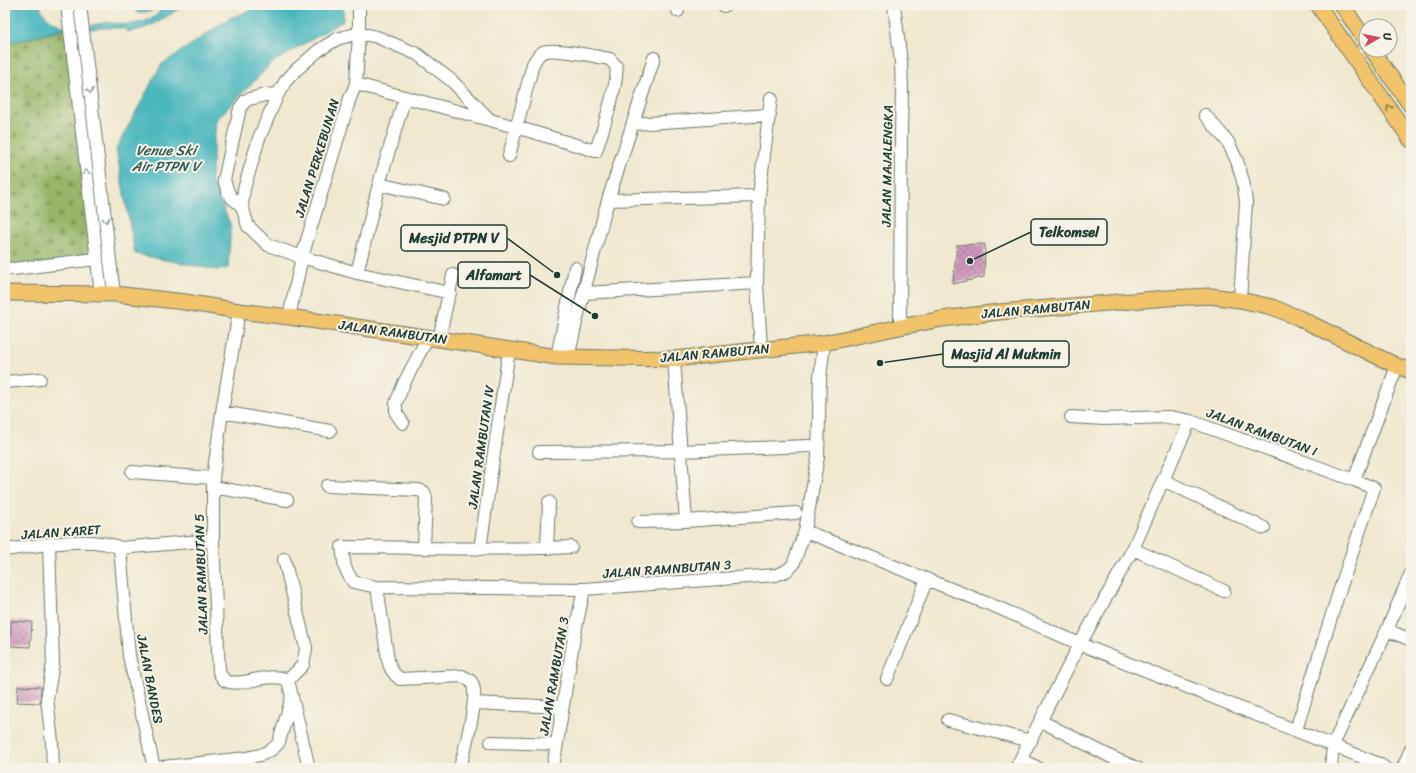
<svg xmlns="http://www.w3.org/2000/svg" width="1416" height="773" font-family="Sriracha,sans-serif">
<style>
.forest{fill:url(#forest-firs);stroke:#5b7a4e}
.water{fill:#48b7be;stroke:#347a79}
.building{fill:url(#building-cross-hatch)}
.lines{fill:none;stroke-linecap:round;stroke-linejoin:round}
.minor-casing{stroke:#68796a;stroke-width:14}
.major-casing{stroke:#68796a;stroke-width:17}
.minor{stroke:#fff;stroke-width:12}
.major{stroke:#f1c36a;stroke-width:15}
.oneway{stroke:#8f9e9a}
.oneway2{stroke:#7d794c}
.labels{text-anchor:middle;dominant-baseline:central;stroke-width:4;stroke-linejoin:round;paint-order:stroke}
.street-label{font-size:13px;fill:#1f3d34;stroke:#f7f3e8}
.water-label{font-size:14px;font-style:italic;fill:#295c56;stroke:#f7f3e8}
.leader{fill:none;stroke:#1f3d34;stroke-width:1.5}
.callout-dot{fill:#1f3d34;stroke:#f7f3e8;stroke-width:1.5}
.callout{fill:#f7f3e8;stroke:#1f3d34;stroke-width:1.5}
.callout-label{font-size:14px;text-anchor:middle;font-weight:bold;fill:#1f3d34}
</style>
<defs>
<pattern id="forest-firs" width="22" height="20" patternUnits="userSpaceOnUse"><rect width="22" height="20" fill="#97b669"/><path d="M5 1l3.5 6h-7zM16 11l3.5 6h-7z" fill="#7b9557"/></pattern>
<pattern id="building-cross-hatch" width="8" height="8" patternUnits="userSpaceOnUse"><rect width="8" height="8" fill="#d097be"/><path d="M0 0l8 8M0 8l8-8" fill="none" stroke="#a87c9b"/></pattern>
</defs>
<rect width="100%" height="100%" fill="#f7f3e8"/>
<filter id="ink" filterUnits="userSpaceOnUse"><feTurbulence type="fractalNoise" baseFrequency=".025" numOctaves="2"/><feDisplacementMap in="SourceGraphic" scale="8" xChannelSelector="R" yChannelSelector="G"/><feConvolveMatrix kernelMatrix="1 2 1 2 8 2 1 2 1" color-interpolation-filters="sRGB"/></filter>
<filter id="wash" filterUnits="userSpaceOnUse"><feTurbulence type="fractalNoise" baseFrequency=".012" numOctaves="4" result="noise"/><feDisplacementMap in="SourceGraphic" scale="16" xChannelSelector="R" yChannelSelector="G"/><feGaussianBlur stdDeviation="0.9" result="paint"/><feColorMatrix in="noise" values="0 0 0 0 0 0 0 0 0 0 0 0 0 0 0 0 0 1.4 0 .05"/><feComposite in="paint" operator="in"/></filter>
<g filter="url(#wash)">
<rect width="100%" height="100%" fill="#f0e8cf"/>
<path class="forest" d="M65 29 96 259 5 268V43L19 41Z"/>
<path class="water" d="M5 5H40C41 9 43 13 46 16 58 28 81 32 95 24 100 25 103 22 107 22 113 23 118 24 123 24 134 25 154 21 160 11L155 6 153 7 154 10 151 11 138 13 136 12 137 9 139 8H144L147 5H181L180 8C164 19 148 30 127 32L125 29 120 28H97L77 32 65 29 19 41 5 43Z
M264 5H344L343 21 272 63 216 120 211 180 231 226 228 268 216 270 135 254 116 149 161 65 230 18Z"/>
<g id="blocks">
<path class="building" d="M985 244 984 277 953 284 957 245Z
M11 621 32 622 30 647 10 646Z
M18 686 41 687 40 703 17 702Z"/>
</g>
</g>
<g filter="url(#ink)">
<use href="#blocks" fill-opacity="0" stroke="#68796a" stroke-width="1"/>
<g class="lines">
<defs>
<path id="minor" d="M67 5 101 294
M80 5 114 294
M678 5V11
M894 5 901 62 902 92 901 130 900 327
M724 6V5
M356 84 516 127 596 151C601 135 620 79 616 66 615 64 611 61 610 59 597 57 553 47 543 52 538 54 536 59 533 64L509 156
M1205 115 1228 142 1237 161 1243 181 1246 202 1240 300
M633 124 770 115
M379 184 405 97
M608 200 759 196
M242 206 232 198 228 192 224 180 240 108 246 100 265 95 278 94
M5 268 13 269 96 259
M357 273 379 184 444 199
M450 293 357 273 302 257 268 245 248 226 242 206 244 189 259 138 278 94 285 82 296 70 319 50 337 39 359 33 377 37 417 54 452 81 490 120
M584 293 757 283
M239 311 222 412 213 478V540L219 672C221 675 222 679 226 681 240 688 267 671 288 680L309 768
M289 317 302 257 350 98 356 84 359 33V5
M439 339 453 275
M761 349 757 283 759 196 771 98
M557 357 575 268
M568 358 577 318 608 200 654 58
M674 359 686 521 796 513
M5 382 40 379
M222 412 330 431
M1071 417 1104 419 1169 417 1190 421
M403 423 396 413V403L404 383 428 337
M539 452 680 451 809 446
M132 472 213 478
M1163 480 1264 528
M327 486 418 490 424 492 426 498 424 547
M213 487 287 500
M638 522 686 521
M805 531 999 608 1080 644 1379 764 1385 768
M49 545 53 663 47 699 52 742 53 768
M571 547C495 551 418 547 342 547L345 568 353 582 377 587 584 589 776 575 786 571 793 565 805 531 818 457 820 377 824 343
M120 548 129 656 154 768
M547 548 549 502
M480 549 509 350
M1133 549 1224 591
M5 550C35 546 92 535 120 548L213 540
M284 559 306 648 303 665 288 680
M377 587 388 660C390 669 393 674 400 679L462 676C466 678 470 679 472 683 480 698 464 750 460 768
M1387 630 1411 640
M887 679 927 579
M474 703 561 707
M948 720 1031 741
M1041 721 1113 758 1137 768
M1296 730 1338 595 1374 488 1354 480
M491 742 556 744
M1021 759 1038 768
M154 768 247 758C259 756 273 752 279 742L291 700
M553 768 574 637 584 589
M1016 768 1080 644 1133 549 1163 480 1190 421 1354 480 1397 366
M1331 768 1333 745 1387 630 1411 573
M1403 768 1411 749"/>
<path id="major" d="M1318 5 1411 140
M1342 5 1366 41
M1372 50 1411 106
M5 293 114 294 185 302 239 311 289 317 439 339 557 357 674 359 824 343 900 327 942 319 999 312 1168 298 1210 296 1240 300 1272 307 1299 318 1397 366 1411 371"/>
</defs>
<use href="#minor" class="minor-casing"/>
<use href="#major" class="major-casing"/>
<use href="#minor" class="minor"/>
<use href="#major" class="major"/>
</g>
<defs><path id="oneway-chevron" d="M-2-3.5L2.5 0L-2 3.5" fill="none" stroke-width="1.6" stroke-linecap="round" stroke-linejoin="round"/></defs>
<g class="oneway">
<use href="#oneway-chevron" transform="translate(90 91) rotate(83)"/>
<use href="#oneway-chevron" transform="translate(86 172) rotate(-97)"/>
<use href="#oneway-chevron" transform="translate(106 220) rotate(83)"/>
</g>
<use class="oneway2" href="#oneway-chevron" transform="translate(1389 108) rotate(-125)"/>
</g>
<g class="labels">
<g class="street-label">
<text transform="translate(317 158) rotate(-73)">JALAN PERKEBUNAN</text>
<text transform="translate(887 166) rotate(-89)">JALAN MAJALENGKA</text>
<text transform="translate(1036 309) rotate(-5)">JALAN RAMBUTAN</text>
<text transform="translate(393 332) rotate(8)">JALAN RAMBUTAN</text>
<text transform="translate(715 353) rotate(-5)">JALAN RAMBUTAN</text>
<text transform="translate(1262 432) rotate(20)">JALAN RAMBUTAN I</text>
<text transform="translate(481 447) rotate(-82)">JALAN RAMBUTAN IV</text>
<text transform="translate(61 532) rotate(-4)">JALAN KARET</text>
<text transform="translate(667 569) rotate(-4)">JALAN RAMNBUTAN 3</text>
<text transform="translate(201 574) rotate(-92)">JALAN RAMBUTAN 5</text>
<text transform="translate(554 676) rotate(-80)">JALAN RAMBUTAN 3</text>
<text transform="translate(150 679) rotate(79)">JALAN BANDES</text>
</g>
<g class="water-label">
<text x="166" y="150">Venue Ski<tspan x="166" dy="16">Air PTPN V</tspan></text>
</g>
</g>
<path class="leader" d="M970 261L1031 232M557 275L507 238M595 316L530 275M880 363L943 354"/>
<g class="callout-dot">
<circle cx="970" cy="261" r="4"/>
<circle cx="557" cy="275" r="4"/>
<circle cx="595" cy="316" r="4"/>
<circle cx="880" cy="363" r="4"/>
</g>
<g class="callout">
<rect x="1031" y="219" width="76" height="26" rx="4"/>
<rect x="401" y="225" width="106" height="26" rx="4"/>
<rect x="458" y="262" width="72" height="26" rx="4"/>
<rect x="943" y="341" width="126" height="26" rx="4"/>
</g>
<g class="callout-label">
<text x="1069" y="237">Telkomsel</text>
<text x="454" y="243">Mesjid PTPN V</text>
<text x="494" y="280">Alfamart</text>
<text x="1006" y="359">Masjid Al Mukmin</text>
</g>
<rect width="1416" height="773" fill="none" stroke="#f7f3e8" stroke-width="20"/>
<g transform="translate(1378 38) rotate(81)"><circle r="19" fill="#f7f3e8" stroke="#a1aaa0"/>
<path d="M0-3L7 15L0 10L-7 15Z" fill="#d1495b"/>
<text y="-6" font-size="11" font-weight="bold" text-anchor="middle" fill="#1f3d34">U</text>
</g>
</svg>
